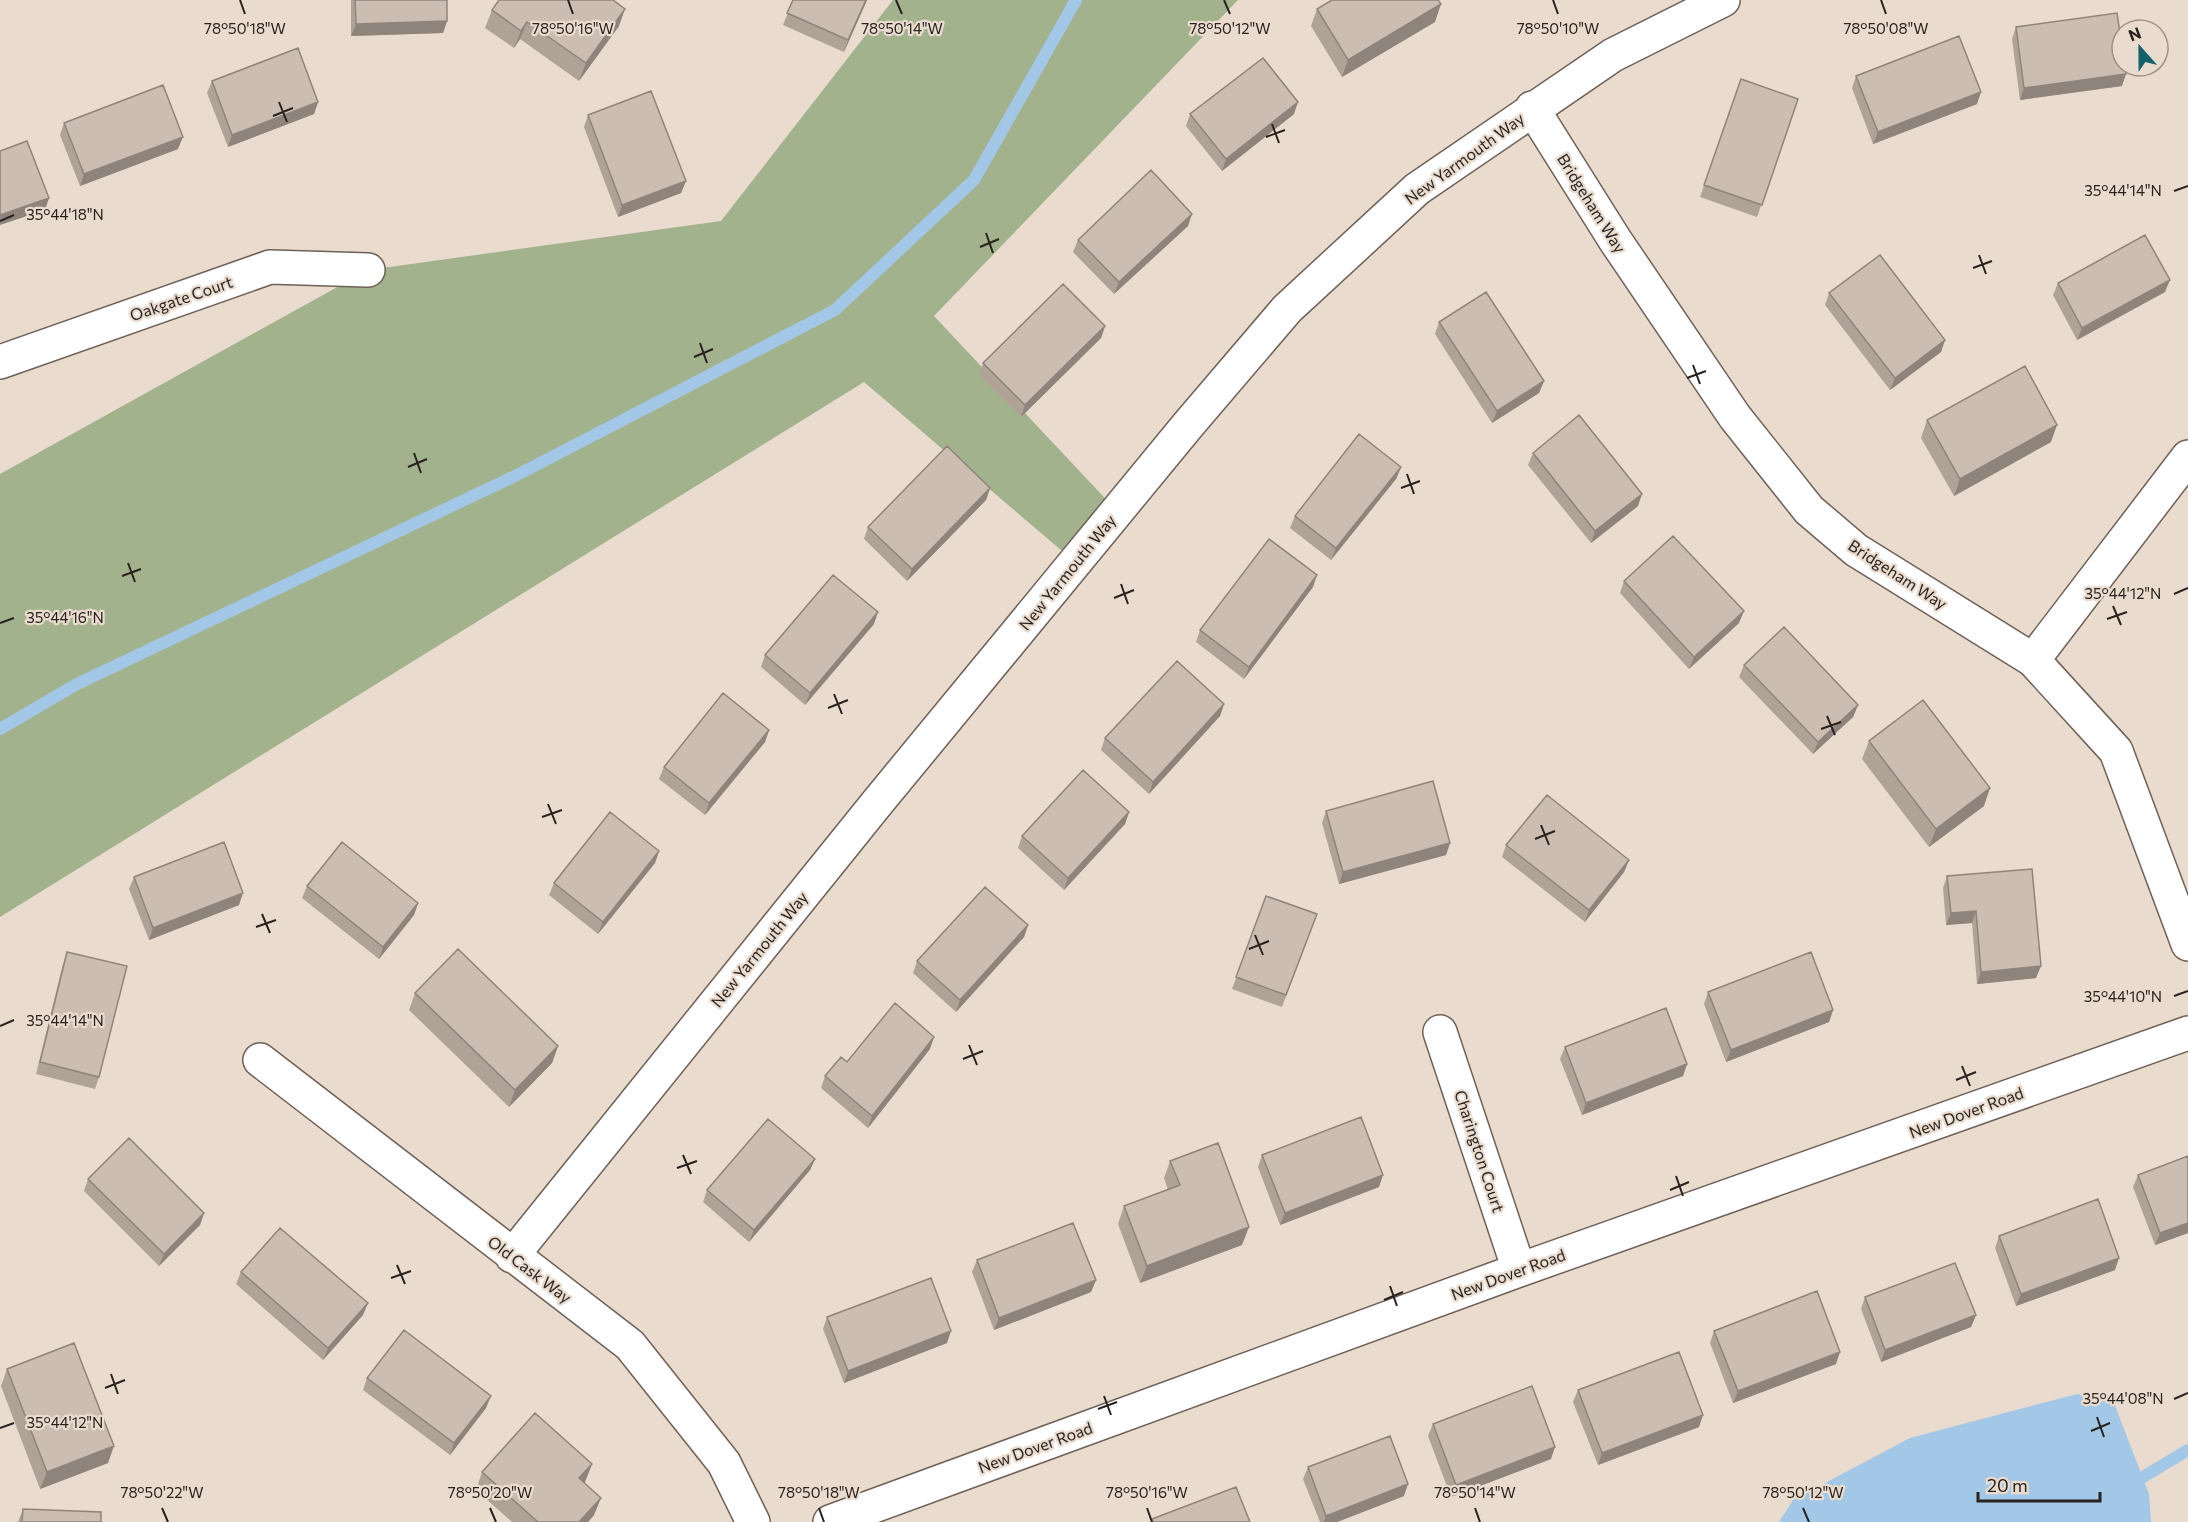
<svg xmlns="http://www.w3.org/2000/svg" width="2188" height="1522" font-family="Commissioner,sans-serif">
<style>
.green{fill:#a2b28c}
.water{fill:#a3c7e7}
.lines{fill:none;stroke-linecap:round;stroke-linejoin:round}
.stream{stroke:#a3c7e7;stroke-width:12}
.minor-casing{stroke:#6e6157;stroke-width:36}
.minor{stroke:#fff;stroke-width:33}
.wall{fill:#afa398}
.shaded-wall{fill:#8e847c}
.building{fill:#cbbdb1;stroke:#8e847c;stroke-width:1.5}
.ticks{fill:none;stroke:#29231f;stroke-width:2}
.labels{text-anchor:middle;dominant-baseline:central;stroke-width:4.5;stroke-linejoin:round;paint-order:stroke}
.street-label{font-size:16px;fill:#29231f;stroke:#eadbcf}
.ticks-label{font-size:15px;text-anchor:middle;fill:#29231f;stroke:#eadbcf;stroke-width:4.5;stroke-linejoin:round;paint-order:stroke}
</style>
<rect width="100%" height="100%" fill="#eadbcf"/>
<path class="green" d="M893 0H1238L934 316 1117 511 1075 562 864 382 0 917V474L368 270 721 221Z"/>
<path class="water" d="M2077 1394 2114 1403 2149 1494 2151 1522H1779L1793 1500 1910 1438Z"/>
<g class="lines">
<path class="stream" d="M0 729 77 684 517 475 835 310 974 180 1076 0
M2129 1482 2143 1477 2188 1450"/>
<defs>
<path id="minor" d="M1532 108 1615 240 1735 417 1809 510 1856 550 2033 660 2116 751 2188 944
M0 362 270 267 368 270
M2033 660 2188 457
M1440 1032 1519 1270
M260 1060 630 1345 724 1463 753 1522
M512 1256 877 803 1188 425 1287 309 1417 189 1613 55 1723 0
M830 1522 1519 1270 2188 1033"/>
</defs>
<use href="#minor" class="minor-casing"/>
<use href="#minor" class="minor"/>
</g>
<path class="wall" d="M351 0H447V21L443 33 351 36Z
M793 0H867L844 52 783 25Z
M1317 9 1435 22 1342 77 1311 26Z
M492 10 619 26 579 81 520 39 514 48 485 28Z
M2016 27 2122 86 2020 100 2012 39Z
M1856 76 1977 104 1873 144 1852 88Z
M1741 79 1798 99 1757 217 1700 197Z
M212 81 318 102 314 114 228 147 207 93Z
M1190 114H1294L1222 171 1186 126Z
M588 115 686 181 681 193 618 217 584 127Z
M64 123 178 149 80 186 60 135Z
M1188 226 1114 294 1073 252 1078 240Z
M2058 283 2165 292 2077 340 2053 295Z
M1829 293 1945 340 1941 352 1890 390 1825 305Z
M1439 322 1544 381 1539 393 1492 423 1435 334Z
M1105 326 1101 338 1021 417 979 375 983 363Z
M1927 420 2051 442 1954 496 1921 438Z
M1533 453 1638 506 1591 543 1528 465Z
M1401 467 1396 479 1331 560 1290 528 1295 516Z
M990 488 986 500 907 581 864 539 868 527Z
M1624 581 1739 623 1689 669 1620 593Z
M1313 587 1244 679 1196 642 1200 630Z
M874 624 805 705 761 667 765 655Z
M1744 665 1858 705 1853 717 1813 754 1739 677Z
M1224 704 1220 716 1149 794 1101 750 1105 738Z
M769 730 765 742 705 815 659 779 664 767Z
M1869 741 1984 806 1929 847 1862 759Z
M1326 811 1450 843 1446 855 1339 884 1322 823Z
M1129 812 1125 824 1064 890 1018 848 1022 836Z
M1506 845 1629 860 1624 872 1585 922 1502 857Z
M659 851 655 863 598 934 549 895 554 883Z
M1947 876 2036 978 1977 984 1972 923 1946 925 1943 888Z
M134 877 239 905 149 940 129 889Z
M307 886 418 903 414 915 379 959 302 898Z
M1266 896 1317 914 1282 1007 1232 989Z
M1028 925 1024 937 956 1012 913 973 917 961Z
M67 952 99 1077 95 1089 36 1074 63 964Z
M1708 992 1833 1010 1829 1022 1726 1062 1704 1004Z
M415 993 558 1046 552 1063 509 1107 409 1010Z
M1565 1047 1687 1064 1683 1076 1582 1115 1560 1059Z
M930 1049 868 1128 821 1088 825 1076 847 1062Z
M1262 1155 1379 1187 1280 1225 1258 1167Z
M815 1159 810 1170 749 1242 703 1202 707 1190Z
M1170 1161 1242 1245 1140 1283 1118 1224 1124 1206 1168 1190 1164 1178Z
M2138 1175 2188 1233 2155 1245 2133 1187Z
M88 1179 204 1213 200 1225 159 1266 84 1191Z
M1999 1236 2115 1270 2016 1306 1995 1248Z
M977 1260 1096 1280 1091 1292 994 1330 972 1272Z
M241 1272 363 1315 323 1360 236 1284Z
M1865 1297 1976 1315 1971 1327 1881 1362 1861 1309Z
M827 1317 947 1343 844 1383 823 1329Z
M1714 1331 1836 1364 1733 1403 1710 1343Z
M7 1369 108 1463 40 1489 1 1386Z
M367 1378 486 1408 450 1455 363 1390Z
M1578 1390 1699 1427 1598 1465 1573 1402Z
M1433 1424 1551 1459 1451 1497 1428 1436Z
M592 1464 584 1483 594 1515 588 1522H512L476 1490 482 1472Z
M1308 1467 1404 1496 1337 1522H1320L1303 1479Z
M23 1509 101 1522H18Z"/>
<path class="shaded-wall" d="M866 0H867L844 52 848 40Z
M1441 4 1435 22 1342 77 1348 60Z
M625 9 619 26 579 81 586 63Z
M447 21 443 33 351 36 356 24Z
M527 22 520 39 514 48 521 31Z
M2126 74 2122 86 2020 100 2024 88Z
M1981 92 1977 104 1873 144 1878 132Z
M318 102 314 114 228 147 232 135Z
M1298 102 1294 114 1222 171 1226 159Z
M183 137 178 149 80 186 84 174Z
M686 181 681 193 618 217 622 205Z
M49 198 45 210 0 225V215Z
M1192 214 1188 226 1114 294 1119 282Z
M2170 280 2165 292 2077 340 2082 328Z
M1105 326 1101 338 1021 417 1025 405Z
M1945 340 1941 352 1890 390 1895 378Z
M1544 381 1539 393 1492 423 1497 411Z
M2057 425 2051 442 1954 496 1960 479Z
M1401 467 1396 479 1331 560 1336 548Z
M990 488 986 500 907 581 912 569Z
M1642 494 1638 506 1591 543 1595 531Z
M1317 575 1313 587 1244 679 1249 667Z
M1744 611 1739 623 1689 669 1694 657Z
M878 612 874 624 805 705 810 693Z
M1224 704 1220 716 1149 794 1153 782Z
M1858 705 1853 717 1813 754 1818 742Z
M769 730 765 742 705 815 709 803Z
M1990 788 1984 806 1929 847 1936 829Z
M1129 812 1125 824 1064 890 1068 878Z
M1450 843 1446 855 1339 884 1343 872Z
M659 851 655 863 598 934 603 922Z
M1629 860 1624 872 1585 922 1589 910Z
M243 893 239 905 149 940 153 928Z
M418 903 414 915 379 959 383 947Z
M1976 911 1972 923 1946 925 1951 913Z
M1028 925 1024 937 956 1012 960 1000Z
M2041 966 2036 978 1977 984 1981 972Z
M1833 1010 1829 1022 1726 1062 1731 1050Z
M934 1037 930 1049 868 1128 872 1116Z
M558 1046 552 1063 509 1107 515 1090Z
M1687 1064 1683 1076 1582 1115 1586 1103Z
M815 1159 810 1170 749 1242 754 1230Z
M1383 1175 1379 1187 1280 1225 1285 1213Z
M204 1213 200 1225 159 1266 164 1254Z
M2188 1223V1233L2155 1245 2160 1233Z
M1249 1227 1242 1245 1140 1283 1147 1266Z
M2119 1258 2115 1270 2016 1306 2021 1294Z
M1096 1280 1091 1292 994 1330 999 1318Z
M368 1303 363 1315 323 1360 328 1348Z
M1976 1315 1971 1327 1881 1362 1885 1350Z
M951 1331 947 1343 844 1383 848 1371Z
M1840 1352 1836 1364 1733 1403 1738 1391Z
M491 1396 486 1408 450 1455 454 1443Z
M1703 1415 1699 1427 1598 1465 1602 1453Z
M114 1446 108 1463 40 1489 47 1472Z
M1555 1447 1551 1459 1451 1497 1456 1485Z
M592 1464 585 1482 573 1496 579 1478Z
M1408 1484 1404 1496 1337 1522H1324L1326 1516Z
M601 1498 594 1515 588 1522H579Z"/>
<path class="building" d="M355 0H447V21L356 24Z
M499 0H613L625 9 586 63 527 22 521 31 492 10Z
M793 0H866L848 40 787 13Z
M1332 0H1438L1441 4 1348 60 1317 9Z
M2117 13 2122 46V66H2125L2126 74 2024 88 2016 27Z
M1959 36 1981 92 1878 132 1856 76Z
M298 48 318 102 232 135 212 81Z
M1263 58 1298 102 1226 159 1190 114Z
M1741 79 1798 99 1762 205 1704 185Z
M163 85 183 137 84 174 64 123Z
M651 91 686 181 622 205 588 115Z
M27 141 49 198 0 215V151Z
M1151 170 1192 214 1119 282 1078 240Z
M2145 235 2170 280 2082 328 2058 283Z
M1880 255 1945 340 1895 378 1829 293Z
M1063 284 1105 326 1025 405 983 363Z
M1486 292 1544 381 1497 411 1439 322Z
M2025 366 2057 425 1960 479 1927 420Z
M1579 415 1642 494 1595 531 1533 453Z
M1359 434 1401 467 1336 548 1295 516Z
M947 446 990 488 912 569 868 527Z
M1673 536 1744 611 1694 657 1624 581Z
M1269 539 1317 575 1249 667 1200 630Z
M833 575 878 612 810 693 765 655Z
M1784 627 1858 705 1818 742 1744 665Z
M1177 661 1224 704 1153 782 1105 738Z
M723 693 769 730 709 803 664 767Z
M1923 700 1990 788 1936 829 1869 741Z
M1083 770 1129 812 1068 878 1022 836Z
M1433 781 1450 843 1343 872 1326 811Z
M1547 795 1629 860 1589 910 1506 845Z
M610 812 659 851 603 922 554 883Z
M224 842 243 893 153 928 134 877Z
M342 842 418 903 383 947 307 886Z
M2032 869 2041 966 1981 972 1976 911 1951 913 1947 876Z
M985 887 1028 925 960 1000 917 961Z
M1266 896 1317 914 1286 995 1236 977Z
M458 949 558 1046 515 1090 415 993Z
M67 952 127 966 99 1077 40 1062Z
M1811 952 1833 1010 1731 1050 1708 992Z
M895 1003 934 1037 872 1116 825 1076 841 1057 847 1062Z
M1666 1008 1687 1064 1586 1103 1565 1047Z
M1361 1117 1383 1175 1285 1213 1262 1155Z
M768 1119 815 1159 754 1230 707 1190Z
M129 1138 204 1213 164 1254 88 1179Z
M1218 1143 1249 1227 1147 1266 1124 1206 1180 1185 1170 1161Z
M2188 1156V1223L2160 1233 2138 1175Z
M2098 1199 2119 1258 2021 1294 1999 1236Z
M1073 1223 1096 1280 999 1318 977 1260Z
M280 1228 368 1303 328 1348 241 1272Z
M1955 1263 1976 1315 1885 1350 1865 1297Z
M931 1278 951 1331 848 1371 827 1317Z
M1817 1291 1840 1352 1738 1391 1714 1331Z
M404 1330 491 1396 454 1443 367 1378Z
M74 1343 114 1446 47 1472 7 1369Z
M1679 1352 1703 1415 1602 1453 1578 1390Z
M1532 1386 1555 1447 1456 1485 1433 1424Z
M535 1413 592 1464 579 1478 601 1498 579 1522H538L482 1472Z
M1390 1436 1408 1484 1326 1516 1308 1467Z
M1236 1487 1250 1522H1153L1152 1519Z
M23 1509 101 1512V1522H22Z"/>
<path class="ticks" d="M240 0 245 14M568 0 573 14M896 0 902 14M1224 0 1230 14M1553 0 1558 14M1881 0 1886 14M279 102 287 122M273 116 293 108M1272 124 1279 143M1266 137 1285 130M2174 191 2188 186M0 221 14 215M986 233 993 253M980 247 999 239M1979 255 1986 274M1973 268 1992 261M700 343 707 363M694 357 713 349M1693 365 1700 384M1687 378 1706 371M414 453 421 473M408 467 427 459M1407 474 1414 494M1401 488 1420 481M128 563 135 582M122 576 141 569M1121 584 1128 604M2174 594 2188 588M1114 598 1134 590M2113 606 2121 625M2107 619 2127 612M0 623 14 618M834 694 842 714M828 708 848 700M1827 716 1835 735M1821 729 1841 722M548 804 556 824M542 817 562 810M1541 825 1549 845M1535 839 1555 831M262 914 270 933M256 927 276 920M1255 935 1263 955M1249 949 1269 941M2174 996 2188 991M0 1026 14 1020M969 1045 977 1065M963 1059 983 1051M1962 1066 1970 1086M1956 1080 1976 1072M683 1155 691 1174M677 1168 697 1161M1676 1176 1683 1196M1670 1190 1689 1182M397 1265 405 1284M391 1278 411 1271M1390 1286 1397 1306M1384 1300 1403 1292M111 1374 118 1394M105 1388 125 1380M1104 1396 1111 1415M2174 1399 2188 1393M1098 1409 1117 1402M2097 1417 2104 1437M0 1428 14 1423M2091 1431 2110 1423M162 1508 168 1522M490 1508 496 1522M819 1508 824 1522M1147 1508 1152 1522M1475 1508 1480 1522M1803 1508 1809 1522"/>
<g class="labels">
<g class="street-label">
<text transform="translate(1464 158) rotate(-36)">New Yarmouth Way</text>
<text transform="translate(1592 203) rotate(58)">Bridgeham Way</text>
<text transform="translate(181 298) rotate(-19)">Oakgate Court</text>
<text transform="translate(1067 572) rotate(-51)">New Yarmouth Way</text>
<text transform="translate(1898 574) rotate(33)">Bridgeham Way</text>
<text transform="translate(759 949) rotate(-51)">New Yarmouth Way</text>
<text transform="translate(1966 1112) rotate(-20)">New Dover Road</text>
<text transform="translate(1480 1151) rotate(72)">Charington Court</text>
<text transform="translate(530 1269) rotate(37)">Old Cask Way</text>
<text transform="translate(1508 1274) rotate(-20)">New Dover Road</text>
<text transform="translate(1035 1447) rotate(-20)">New Dover Road</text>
</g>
</g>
<g class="ticks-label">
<text x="245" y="34">78°50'18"W</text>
<text x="573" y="34">78°50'16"W</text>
<text x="1558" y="34">78°50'10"W</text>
<text x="902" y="34">78°50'14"W</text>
<text x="1230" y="34">78°50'12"W</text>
<text x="1886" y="34">78°50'08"W</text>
<text x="2123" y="196">35°44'14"N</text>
<text x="65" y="220">35°44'18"N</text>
<text x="2123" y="599">35°44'12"N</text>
<text x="65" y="623">35°44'16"N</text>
<text x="2123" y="1002">35°44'10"N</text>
<text x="65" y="1026">35°44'14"N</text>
<text x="2123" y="1404">35°44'08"N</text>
<text x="65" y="1428">35°44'12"N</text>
<text x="162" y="1498">78°50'22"W</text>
<text x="490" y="1498">78°50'20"W</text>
<text x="819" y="1498">78°50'18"W</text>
<text x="1147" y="1498">78°50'16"W</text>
<text x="1475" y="1498">78°50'14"W</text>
<text x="1803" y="1498">78°50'12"W</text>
</g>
<g transform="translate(2140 48) rotate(339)"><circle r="28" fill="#eadbcf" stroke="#9d9189" stroke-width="1.5"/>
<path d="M0-4.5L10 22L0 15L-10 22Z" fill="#13616b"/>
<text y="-9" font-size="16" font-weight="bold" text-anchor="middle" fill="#29231f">N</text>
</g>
<path d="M1978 1492v9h122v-9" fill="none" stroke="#29231f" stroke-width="3"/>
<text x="1987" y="1492" font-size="18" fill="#29231f" stroke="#eadbcf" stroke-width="4.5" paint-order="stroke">20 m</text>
</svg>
